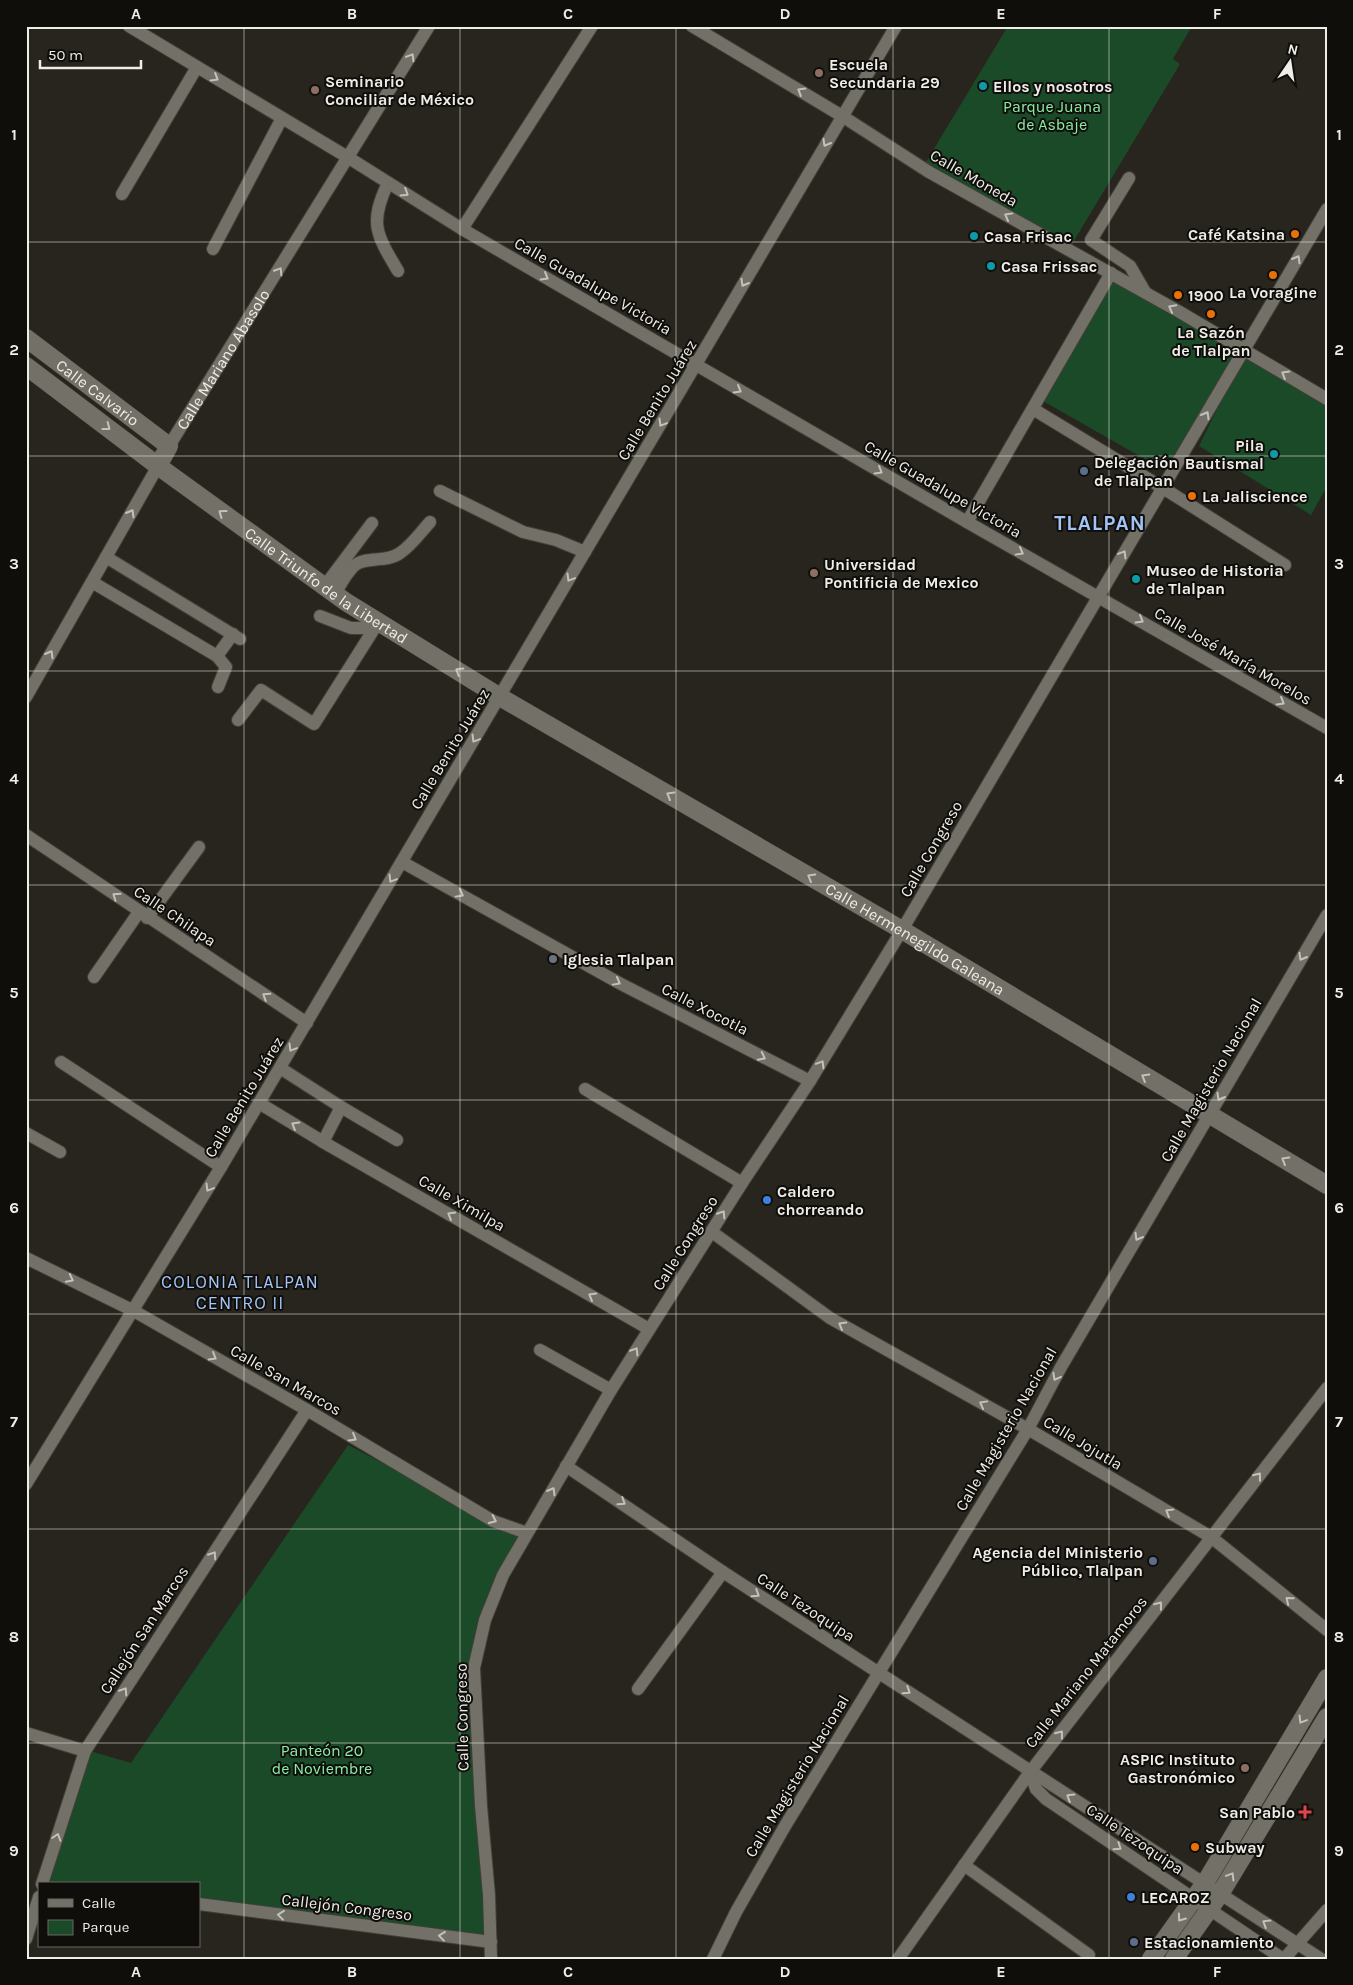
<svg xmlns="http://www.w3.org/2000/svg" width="1353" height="1985" font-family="Karla,sans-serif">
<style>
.green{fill:#1b4a29}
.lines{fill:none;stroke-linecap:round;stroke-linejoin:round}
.street-casing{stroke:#413f38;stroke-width:14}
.secondary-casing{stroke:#413f38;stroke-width:19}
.street{stroke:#737167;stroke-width:12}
.secondary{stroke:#737167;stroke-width:18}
.oneway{stroke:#c3c2ba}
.grid{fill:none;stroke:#eeede7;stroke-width:1;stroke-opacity:0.55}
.education-dot{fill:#8d6e63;stroke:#0f0e0b;stroke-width:2}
.culture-dot{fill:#0f9aa8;stroke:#0f0e0b;stroke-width:2}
.food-dot{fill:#e8710a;stroke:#0f0e0b;stroke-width:2}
.service-dot{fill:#5c6f8a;stroke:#0f0e0b;stroke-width:2}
.worship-dot{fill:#6b7280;stroke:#0f0e0b;stroke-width:2}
.shop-dot{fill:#3f7fe0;stroke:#0f0e0b;stroke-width:2}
.health-dot{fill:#e0444e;stroke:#0f0e0b;stroke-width:2}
.labels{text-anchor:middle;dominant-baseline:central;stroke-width:4;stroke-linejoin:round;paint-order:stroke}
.poi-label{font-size:16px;font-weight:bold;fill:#eeede7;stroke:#0f0e0b;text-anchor:start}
.park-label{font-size:16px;fill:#89eda2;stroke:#0f0e0b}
.street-label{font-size:16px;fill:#eeede7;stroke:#0f0e0b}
.neighbourhood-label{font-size:18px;letter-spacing:1px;fill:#a2c4f6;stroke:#0f0e0b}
.district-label{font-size:21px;font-weight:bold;letter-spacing:1px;fill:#a2c4f6;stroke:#0f0e0b}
.neatline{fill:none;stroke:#eeede7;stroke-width:2}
.grid-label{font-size:16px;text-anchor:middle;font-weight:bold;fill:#eeede7}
</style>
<rect width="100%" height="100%" fill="#27251d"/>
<path class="green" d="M1008 26H1192L1173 59 1180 64 1069 249 923 167Z
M1112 274 1241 352 1202 418 1164 470 1043 401Z
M1244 354 1327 404V486L1311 515 1199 446Z
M348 1445 525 1537 501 1578 473 1669 489 1939 199 1901V1884H64L48 1882 90 1751 131 1763Z"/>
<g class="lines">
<defs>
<g id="street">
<path d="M129 26 349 158 462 229 967 522 1327 728"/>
<path d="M692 26 842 116 929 172 1178 311 1327 399"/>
<path d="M1129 178 1091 240 1130 266 1145 292"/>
<path d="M388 183C369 223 376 234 398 271"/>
<path d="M122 194 197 67"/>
<path d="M462 229 592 26"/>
<path d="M213 249 282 118"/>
<path d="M1033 409 1163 488 1285 565"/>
<path id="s1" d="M169 446 429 26"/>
<path d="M440 491 523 532 556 540 585 552"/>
<path d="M967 522 1111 273"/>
<path d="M106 557 240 639"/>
<path d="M92 582 217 656 226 667 218 687"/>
<path d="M324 587 372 523"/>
<path d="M335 594C340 585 347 572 355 565 366 556 387 563 400 553 411 546 421 532 430 522"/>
<path d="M320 616 351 628H375"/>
<path d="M217 656 233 634"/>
<path d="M26 697 158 466"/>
<path d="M238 720 261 690 314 724 379 621"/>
<path d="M26 835 307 1023"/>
<path d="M402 862 621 984 810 1081"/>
<path d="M147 918 199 847"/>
<path d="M94 977 139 912"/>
<path d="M61 1062 221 1167"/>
<path d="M280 1068 341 1107 323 1142"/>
<path d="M585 1089 742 1183"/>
<path d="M259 1103 330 1146 649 1329"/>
<path d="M341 1107 397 1140"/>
<path d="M26 1133 60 1152"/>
<path d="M712 1232 830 1318 1028 1429 1211 1537 1327 1630"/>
<path d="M26 1258 134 1311 307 1410 493 1521 527 1533"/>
<path d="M540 1350 611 1390"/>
<path d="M566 1466 723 1572 1321 1959"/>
<path d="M26 1484 221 1167 896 26"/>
<path d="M638 1689 723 1572"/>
<path d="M26 1733 85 1751"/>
<path d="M1030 1772 1036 1789 1046 1799 1283 1959"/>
<path d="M964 1865 1089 1955"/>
<path d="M42 1884 85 1751 307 1410"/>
<path d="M199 1904 491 1942"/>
<path d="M26 1939 39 1897"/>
<path d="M491 1959 489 1895 481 1806 474 1668 485 1620 503 1575 611 1390 742 1183 810 1081 902 930 1327 209"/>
<path d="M713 1959 736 1912 785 1826 1028 1429 1061 1367 1327 915"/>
<path d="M898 1959 1030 1772 1327 1388"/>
<path d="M1284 1959 1327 1910"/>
</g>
<g id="secondary">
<path id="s2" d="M26 338 169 446 158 466"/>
<path id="s3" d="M26 366 158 466 346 602 500 697 902 930 1327 1185"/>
<path d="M1151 1959 1205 1883 1327 1678"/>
<path d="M1174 1959 1220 1894 1327 1717"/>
</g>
</defs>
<use href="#street" class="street-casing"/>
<use href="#secondary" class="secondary-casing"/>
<use href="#street" class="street"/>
<use href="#secondary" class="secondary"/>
</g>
<defs><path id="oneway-chevron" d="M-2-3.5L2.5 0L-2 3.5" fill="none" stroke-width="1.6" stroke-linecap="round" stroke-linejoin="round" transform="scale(1.25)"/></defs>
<g class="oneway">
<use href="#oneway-chevron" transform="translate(411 57) rotate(-59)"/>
<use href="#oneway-chevron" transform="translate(215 78) rotate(31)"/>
<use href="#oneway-chevron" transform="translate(801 91) rotate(-149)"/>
<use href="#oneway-chevron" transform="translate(826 143) rotate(120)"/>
<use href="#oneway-chevron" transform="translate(405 193) rotate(32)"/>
<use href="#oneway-chevron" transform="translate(1008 216) rotate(-151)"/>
<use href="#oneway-chevron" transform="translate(1297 259) rotate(-60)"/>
<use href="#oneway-chevron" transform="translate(279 271) rotate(-58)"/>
<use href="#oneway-chevron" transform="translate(545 277) rotate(30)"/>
<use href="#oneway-chevron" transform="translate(744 283) rotate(120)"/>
<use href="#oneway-chevron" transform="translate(1172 308) rotate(-152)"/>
<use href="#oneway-chevron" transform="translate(1285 374) rotate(-149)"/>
<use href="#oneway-chevron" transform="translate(738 390) rotate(30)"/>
<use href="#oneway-chevron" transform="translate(1206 415) rotate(-60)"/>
<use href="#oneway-chevron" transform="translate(662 423) rotate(121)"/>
<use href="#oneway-chevron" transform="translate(107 427) rotate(37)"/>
<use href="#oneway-chevron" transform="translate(879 471) rotate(30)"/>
<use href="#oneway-chevron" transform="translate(131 513) rotate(-60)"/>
<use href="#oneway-chevron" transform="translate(222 513) rotate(-144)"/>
<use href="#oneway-chevron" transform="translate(1020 552) rotate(29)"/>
<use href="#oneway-chevron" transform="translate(1123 554) rotate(-59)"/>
<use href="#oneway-chevron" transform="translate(570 578) rotate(121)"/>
<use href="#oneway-chevron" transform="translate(1140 620) rotate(30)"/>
<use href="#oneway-chevron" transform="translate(50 654) rotate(-60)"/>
<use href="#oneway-chevron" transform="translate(459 671) rotate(-148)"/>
<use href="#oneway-chevron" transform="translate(1281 702) rotate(30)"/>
<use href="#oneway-chevron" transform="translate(475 739) rotate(121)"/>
<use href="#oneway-chevron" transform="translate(670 795) rotate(-150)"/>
<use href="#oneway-chevron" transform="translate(811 877) rotate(-150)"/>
<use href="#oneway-chevron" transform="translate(392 879) rotate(121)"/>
<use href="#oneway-chevron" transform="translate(460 894) rotate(29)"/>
<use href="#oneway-chevron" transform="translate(116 896) rotate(-145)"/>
<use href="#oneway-chevron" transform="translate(1302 957) rotate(120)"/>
<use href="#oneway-chevron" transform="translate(617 982) rotate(29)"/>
<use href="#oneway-chevron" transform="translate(266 996) rotate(-147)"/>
<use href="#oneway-chevron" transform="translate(292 1048) rotate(121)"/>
<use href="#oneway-chevron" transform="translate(762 1057) rotate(27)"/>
<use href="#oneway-chevron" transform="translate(821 1064) rotate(-59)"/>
<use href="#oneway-chevron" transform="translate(1145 1077) rotate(-149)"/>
<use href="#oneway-chevron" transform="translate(1220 1097) rotate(120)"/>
<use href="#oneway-chevron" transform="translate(295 1125) rotate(-149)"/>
<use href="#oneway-chevron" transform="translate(1285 1160) rotate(-150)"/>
<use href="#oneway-chevron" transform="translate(209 1188) rotate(121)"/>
<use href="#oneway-chevron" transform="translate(722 1214) rotate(-58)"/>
<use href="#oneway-chevron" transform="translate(451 1215) rotate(-150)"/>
<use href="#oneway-chevron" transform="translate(1138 1237) rotate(120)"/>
<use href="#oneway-chevron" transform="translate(70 1279) rotate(27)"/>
<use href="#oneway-chevron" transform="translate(592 1296) rotate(-150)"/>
<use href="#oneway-chevron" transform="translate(842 1325) rotate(-150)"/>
<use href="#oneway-chevron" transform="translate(635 1351) rotate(-58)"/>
<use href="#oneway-chevron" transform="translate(213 1357) rotate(30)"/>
<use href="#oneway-chevron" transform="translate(1056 1377) rotate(119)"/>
<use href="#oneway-chevron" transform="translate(983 1404) rotate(-151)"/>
<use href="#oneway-chevron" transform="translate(353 1438) rotate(31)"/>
<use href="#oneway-chevron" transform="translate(1258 1476) rotate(-52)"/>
<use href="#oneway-chevron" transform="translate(552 1491) rotate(-60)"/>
<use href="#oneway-chevron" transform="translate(622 1502) rotate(33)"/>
<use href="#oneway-chevron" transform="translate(1169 1512) rotate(-150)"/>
<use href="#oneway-chevron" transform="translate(493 1520) rotate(25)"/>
<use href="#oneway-chevron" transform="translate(213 1555) rotate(-57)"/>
<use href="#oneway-chevron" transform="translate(756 1594) rotate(33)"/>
<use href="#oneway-chevron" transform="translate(1289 1600) rotate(-141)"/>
<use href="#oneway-chevron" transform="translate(1159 1605) rotate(-52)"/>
<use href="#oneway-chevron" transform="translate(124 1691) rotate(-57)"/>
<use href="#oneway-chevron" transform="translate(907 1691) rotate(33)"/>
<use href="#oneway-chevron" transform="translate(1302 1720) rotate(121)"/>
<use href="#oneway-chevron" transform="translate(1060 1734) rotate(-52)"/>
<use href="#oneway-chevron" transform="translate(1070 1797) rotate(-148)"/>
<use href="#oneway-chevron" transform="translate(57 1837) rotate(-72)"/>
<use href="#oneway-chevron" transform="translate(1118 1847) rotate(34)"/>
<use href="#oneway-chevron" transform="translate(1231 1876) rotate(-59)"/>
<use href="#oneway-chevron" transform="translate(281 1915) rotate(-173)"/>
<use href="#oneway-chevron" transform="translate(1181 1918) rotate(126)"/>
<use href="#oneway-chevron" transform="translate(1266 1923) rotate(-148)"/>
<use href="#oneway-chevron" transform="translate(442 1936) rotate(-173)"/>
</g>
<path class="grid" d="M244 26V1959M460 26V1959M676 26V1959M893 26V1959M1109 26V1959M26 242H1327M26 456H1327M26 671H1327M26 885H1327M26 1100H1327M26 1314H1327M26 1529H1327M26 1743H1327"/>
<g class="education-dot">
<circle cx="819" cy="73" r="5"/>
<circle cx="315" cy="90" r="5"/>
<circle cx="814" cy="573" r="5"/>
<circle cx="1245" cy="1768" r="5"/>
</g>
<g class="culture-dot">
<circle cx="983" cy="86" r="5"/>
<circle cx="974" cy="236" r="5"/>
<circle cx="991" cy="266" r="5"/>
<circle cx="1274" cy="454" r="5"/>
<circle cx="1136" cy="579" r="5"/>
</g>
<g class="food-dot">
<circle cx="1295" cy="234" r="5"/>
<circle cx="1273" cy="275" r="5"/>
<circle cx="1178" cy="295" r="5"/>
<circle cx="1211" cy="314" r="5"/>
<circle cx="1192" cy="496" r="5"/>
<circle cx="1195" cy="1847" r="5"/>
</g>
<g class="service-dot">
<circle cx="1084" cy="471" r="5"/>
<circle cx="1153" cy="1561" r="5"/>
<circle cx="1134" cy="1942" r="5"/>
</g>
<circle class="worship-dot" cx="553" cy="959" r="5"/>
<g class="shop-dot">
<circle cx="767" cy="1200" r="5"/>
<circle cx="1131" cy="1897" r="5"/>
</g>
<path class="health-dot" d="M1302.5 1804.5h5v5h5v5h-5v5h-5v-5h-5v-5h5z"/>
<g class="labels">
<g class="poi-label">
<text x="829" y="64">Escuela<tspan x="829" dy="18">Secundaria 29</tspan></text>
<text x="325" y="81">Seminario<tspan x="325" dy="18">Conciliar de México</tspan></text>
<text x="993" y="86">Ellos y nosotros</text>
<text x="1285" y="234" text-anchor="end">Café Katsina</text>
<text x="984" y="236">Casa Frisac</text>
<text x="1001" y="266">Casa Frissac</text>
<text x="1273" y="292" text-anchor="middle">La Voragine</text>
<text x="1188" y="295">1900</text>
<text x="1211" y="332" text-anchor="middle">La Sazón<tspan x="1211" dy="18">de Tlalpan</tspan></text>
<text x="1264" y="445" text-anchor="end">Pila<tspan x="1264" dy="18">Bautismal</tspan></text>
<text x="1094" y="462">Delegación<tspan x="1094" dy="18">de Tlalpan</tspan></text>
<text x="1202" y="496">La Jaliscience</text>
<text x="824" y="564">Universidad<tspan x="824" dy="18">Pontificia de Mexico</tspan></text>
<text x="1146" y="570">Museo de Historia<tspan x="1146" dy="18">de Tlalpan</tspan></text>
<text x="563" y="959">Iglesia Tlalpan</text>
<text x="777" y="1191">Caldero<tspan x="777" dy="18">chorreando</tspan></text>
<text x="1143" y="1552" text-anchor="end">Agencia del Ministerio<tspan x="1143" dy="18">Público, Tlalpan</tspan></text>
<text x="1235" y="1759" text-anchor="end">ASPIC Instituto<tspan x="1235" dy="18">Gastronómico</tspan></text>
<text x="1295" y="1812" text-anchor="end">San Pablo</text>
<text x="1205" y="1847">Subway</text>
<text x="1141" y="1897">LECAROZ</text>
<text x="1144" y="1942">Estacionamiento</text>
</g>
<g class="park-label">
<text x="1052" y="106">Parque Juana<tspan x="1052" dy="18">de Asbaje</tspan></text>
<text x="322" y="1750">Panteón 20<tspan x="322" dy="18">de Noviembre</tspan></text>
</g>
<g class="street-label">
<text transform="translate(974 178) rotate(30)">Calle Moneda</text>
<text transform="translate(593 286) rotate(30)">Calle Guadalupe Victoria</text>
<text stroke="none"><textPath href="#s1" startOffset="102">Calle Mariano Abasolo</textPath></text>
<text stroke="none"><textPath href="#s2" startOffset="90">Calle Calvario</textPath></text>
<text transform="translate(657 400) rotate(-59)">Calle Benito Juárez</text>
<text transform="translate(943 489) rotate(30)">Calle Guadalupe Victoria</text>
<text stroke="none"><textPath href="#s3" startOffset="372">Calle Triunfo de la Libertad</textPath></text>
<text transform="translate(1233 656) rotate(30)">Calle José María Morelos</text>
<text transform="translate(450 749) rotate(-59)">Calle Benito Juárez</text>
<text transform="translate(931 849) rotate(-60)">Calle Congreso</text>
<text transform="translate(175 916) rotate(34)">Calle Chilapa</text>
<text stroke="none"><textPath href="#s3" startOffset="1059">Calle Hermenegildo Galeana</textPath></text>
<text transform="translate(705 1009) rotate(27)">Calle Xocotla</text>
<text transform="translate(1211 1080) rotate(-60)">Calle Magisterio Nacional</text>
<text transform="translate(244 1097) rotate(-59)">Calle Benito Juárez</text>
<text transform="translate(462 1203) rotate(30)">Calle Ximilpa</text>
<text transform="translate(685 1243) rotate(-58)">Calle Congreso</text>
<text transform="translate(286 1380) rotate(30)">Calle San Marcos</text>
<text transform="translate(1006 1429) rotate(-60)">Calle Magisterio Nacional</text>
<text transform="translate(1083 1443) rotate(31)">Calle Jojutla</text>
<text transform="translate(806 1607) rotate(33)">Calle Tezoquipa</text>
<text transform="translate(144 1630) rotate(-57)">Callejón San Marcos</text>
<text transform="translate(1086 1672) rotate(-52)">Calle Mariano Matamoros</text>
<text transform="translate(462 1717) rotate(-91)">Calle Congreso</text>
<text transform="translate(797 1776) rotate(-59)">Calle Magisterio Nacional</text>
<text transform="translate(1135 1839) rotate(34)">Calle Tezoquipa</text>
<text transform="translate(347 1907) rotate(7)">Callejón Congreso</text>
</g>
<g class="neighbourhood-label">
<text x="240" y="1282">COLONIA TLALPAN<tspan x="240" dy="21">CENTRO II</tspan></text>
</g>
<g class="district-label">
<text x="1100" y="523">TLALPAN</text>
</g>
</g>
<rect width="1353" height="1985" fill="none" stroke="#0f0e0b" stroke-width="55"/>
<rect x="38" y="1882" width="162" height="65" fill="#0f0e0b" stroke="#686763"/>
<rect x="48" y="1899" width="25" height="8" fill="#737167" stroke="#686763"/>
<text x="82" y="1908" font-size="15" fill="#eeede7">Calle</text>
<rect x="48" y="1920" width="25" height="15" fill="#1b4a29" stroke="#686763"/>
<text x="82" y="1932" font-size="15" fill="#eeede7">Parque</text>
<g transform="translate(1290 62) rotate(13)" stroke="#0f0e0b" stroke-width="4" paint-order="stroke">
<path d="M0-4L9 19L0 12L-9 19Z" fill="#eeede7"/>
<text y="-8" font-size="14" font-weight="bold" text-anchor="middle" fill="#eeede7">N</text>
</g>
<path d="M40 60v8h101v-8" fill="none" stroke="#eeede7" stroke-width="2.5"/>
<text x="48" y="60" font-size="15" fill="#eeede7" stroke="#0f0e0b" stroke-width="4" paint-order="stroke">50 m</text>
<rect x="28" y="28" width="1298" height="1930" class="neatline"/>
<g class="grid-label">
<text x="136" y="19">A</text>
<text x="352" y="19">B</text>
<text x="568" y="19">C</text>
<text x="785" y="19">D</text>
<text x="1001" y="19">E</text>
<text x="1217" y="19">F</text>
<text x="14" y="140">1</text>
<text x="1339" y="140">1</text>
<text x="14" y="355">2</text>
<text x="1339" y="355">2</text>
<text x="14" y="569">3</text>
<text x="1339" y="569">3</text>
<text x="14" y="784">4</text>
<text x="1339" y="784">4</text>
<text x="14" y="998">5</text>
<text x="1339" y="998">5</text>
<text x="14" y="1213">6</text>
<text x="1339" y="1213">6</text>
<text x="14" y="1427">7</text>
<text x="1339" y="1427">7</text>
<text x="14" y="1642">8</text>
<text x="1339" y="1642">8</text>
<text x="14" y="1856">9</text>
<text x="1339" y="1856">9</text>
<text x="136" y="1977">A</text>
<text x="352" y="1977">B</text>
<text x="568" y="1977">C</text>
<text x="785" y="1977">D</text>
<text x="1001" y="1977">E</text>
<text x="1217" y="1977">F</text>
</g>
</svg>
